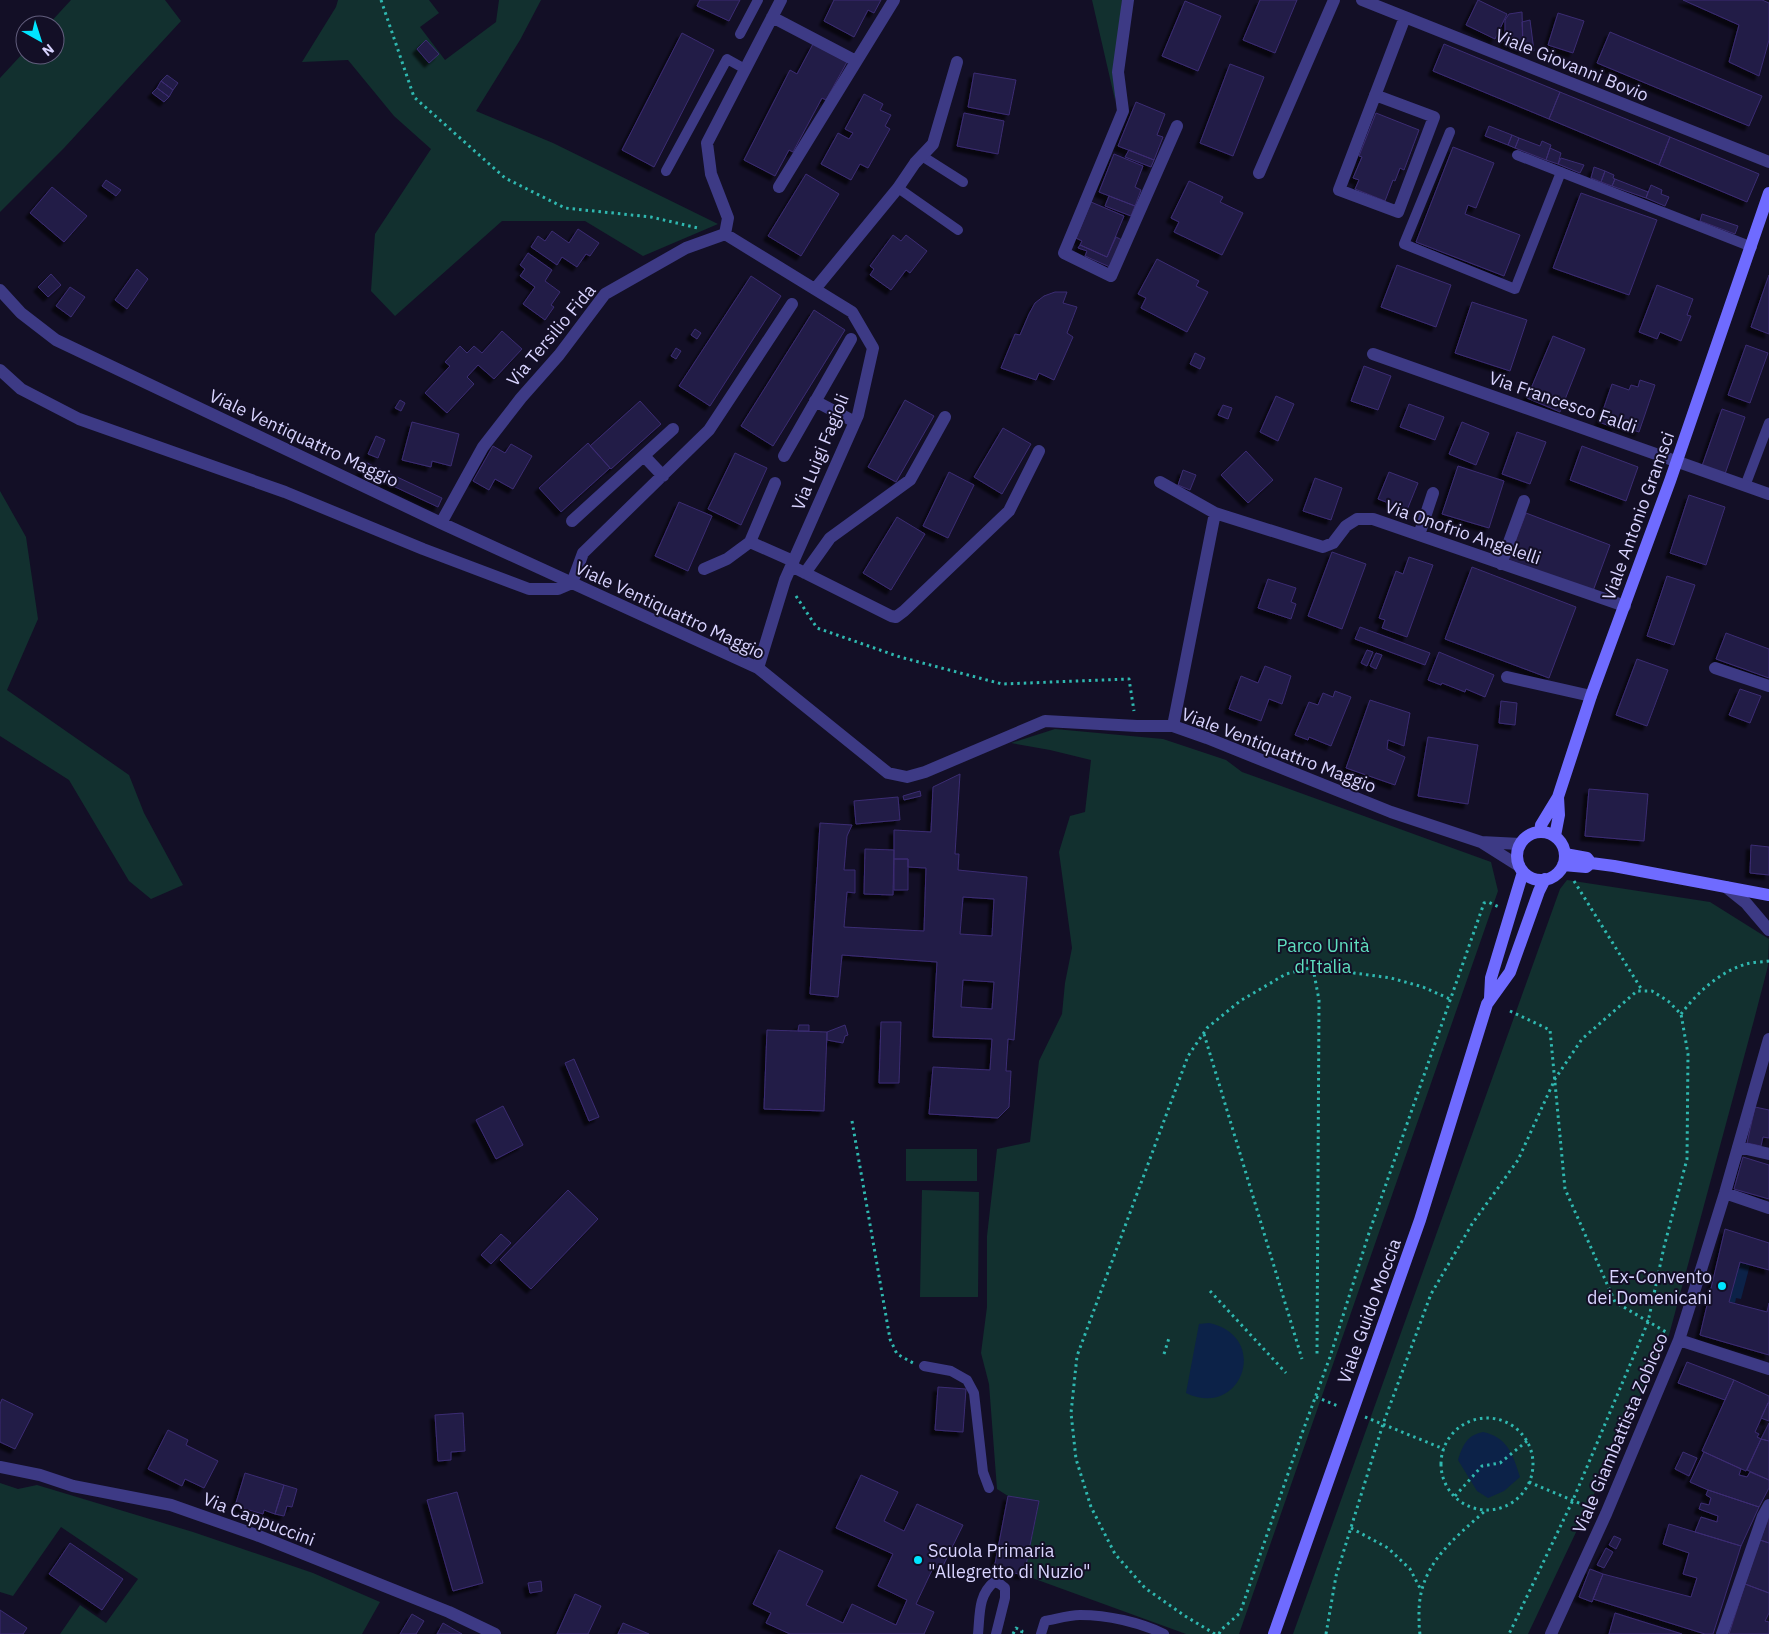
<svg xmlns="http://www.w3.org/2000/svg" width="1769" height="1634" font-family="'IBM Plex Sans',sans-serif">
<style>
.green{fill:#12302f}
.water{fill:#0c2248}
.building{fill:#241b47;stroke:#3b2d73;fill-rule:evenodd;filter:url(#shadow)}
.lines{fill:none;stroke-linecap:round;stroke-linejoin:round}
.path{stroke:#2fb8b0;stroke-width:3;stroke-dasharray:2.5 4;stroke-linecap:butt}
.service{stroke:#3d3a85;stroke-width:10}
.minor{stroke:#3d3a85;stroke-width:12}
.secondary{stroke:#6f6bff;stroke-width:12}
.poi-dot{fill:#00e5ff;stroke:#130f26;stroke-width:2}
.labels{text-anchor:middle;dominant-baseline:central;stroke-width:4;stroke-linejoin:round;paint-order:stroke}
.street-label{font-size:18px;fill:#d9d4ff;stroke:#130f26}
.park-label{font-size:18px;fill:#5fe0c0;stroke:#130f26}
.poi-label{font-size:18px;fill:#d9d4ff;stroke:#130f26;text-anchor:end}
</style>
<defs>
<filter id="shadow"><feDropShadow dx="-4.5" dy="4.5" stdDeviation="1" flood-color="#0009"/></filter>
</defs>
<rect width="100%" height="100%" fill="#130f26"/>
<path class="green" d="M71 0H165L181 21 64 148 0 212V78L25 51V55H55V25H48Z
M338 0H429L439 13 420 27 445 60 496 22 499 0H541L520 40 476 111 553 143 718 224 643 256 585 221H502L395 316 371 291 375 234 431 149 394 116 348 60 302 62 336 7Z
M1092 0H1122L1115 100Z
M0 491 26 537 38 619 7 690 129 775 144 813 183 885 151 899 129 881 69 780 0 736Z
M1055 729 1163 739 1226 760 1242 772 1491 862 1498 891 1239 1634H1186L1024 1575 1039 1502 1008 1496 997 1489 989 1384 981 1353 987 1307V1236L997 1149 1030 1142 1039 1061 1062 1014 1065 983 1072 948 1059 852 1070 816 1085 812 1091 760 1050 750 1011 743Z
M1567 880 1710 902 1769 939 1768 966 1754 1020 1669 1335 1528 1634H1293L1560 889Z
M906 1149H977V1181H906Z
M922 1190 979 1192 978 1297H920Z
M0 1483 18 1489 37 1485 193 1532 313 1573 380 1602 362 1634H60L80 1605 106 1623 138 1579 61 1527 13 1596 0 1592Z"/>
<path class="water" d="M1740 1262 1750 1265 1741 1299 1736 1298 1735 1303 1729 1302Z
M1209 1323C1271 1336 1242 1420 1186 1393L1199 1324Z
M1483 1432C1507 1437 1513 1454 1520 1477L1504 1491 1488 1498 1477 1491 1458 1460C1463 1445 1467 1435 1483 1432Z"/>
<path class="building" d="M700 0H740L729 21 697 6Z
M834 0H881L874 13 868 10 854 37 824 21Z
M1260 0H1297L1275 53 1243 40Z
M1478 0 1507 14 1495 39 1466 25Z
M1683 0H1762L1769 3V40L1759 76 1729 62 1739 25Z
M1185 1 1221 16 1198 71 1162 56Z
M1522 12 1523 46V49L1505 42V20L1509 14Z
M1558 13 1584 21 1573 53 1548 45Z
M1530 20 1534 51 1523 46 1522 22Z
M1610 32 1762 96 1749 126 1597 63Z
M682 33 714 50 654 167 622 150Z
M426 40 439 54 429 63 417 49Z
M813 44 847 62 826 100 822 98 793 152 789 150 775 176 744 160 790 70 797 74Z
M1444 44 1560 92 1549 119 1433 71Z
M1230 64 1264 77 1233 156 1200 143Z
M974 73 1016 80 1009 115 968 107Z
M167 75 178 83 173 90 161 81Z
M161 81 173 90 169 97 157 88Z
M157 88 169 97 164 102 152 93Z
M1560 92 1670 137 1659 165 1549 119Z
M864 94 883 104 880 110 891 115 885 126 890 129 868 168 860 164 851 180 821 164 838 133 849 139 853 133 845 129Z
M1136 102 1165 114 1157 135 1163 137 1154 160 1118 146Z
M964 113 1004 121 998 154 957 146Z
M1376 113 1419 130 1404 170 1400 168 1395 181 1393 180 1385 201 1355 189 1359 180 1353 178 1362 157 1359 156Z
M1489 126 1512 135 1508 145 1485 136Z
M1512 135 1519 138 1515 148 1508 145Z
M1670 137 1759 174 1747 202 1659 165Z
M1519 138 1540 146 1542 141 1551 145 1546 160 1515 148Z
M1453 147 1494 163 1476 208 1468 205 1465 214 1520 235 1504 276 1416 242Z
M1550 148 1561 153 1558 164 1546 160Z
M1129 150 1154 160 1151 167 1125 157Z
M1114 154 1143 166 1135 187 1141 190 1135 206 1099 192Z
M1561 158 1584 165 1580 173 1558 164Z
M1594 167 1605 171 1601 182 1591 178Z
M1605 171 1614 175 1613 178 1615 179 1612 186 1601 182Z
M806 174 839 194 801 256 768 236Z
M1615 179 1648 192 1646 198 1612 186Z
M106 180 121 190 116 196 102 186Z
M1189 181 1223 197 1220 202 1243 213 1222 255 1174 232 1179 222 1171 218Z
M1651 185 1662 190 1661 194 1669 197 1665 206 1646 198Z
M52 187 87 216 64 242 30 213Z
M1581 193 1657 220 1629 295 1553 268Z
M1109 196 1135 206 1131 216 1105 206Z
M1091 202 1124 216 1107 257 1080 245 1082 241 1076 238Z
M1702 214 1738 226 1735 234 1700 221Z
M578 229 599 243 590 256 586 254 577 267 562 257 557 265 531 247 538 236 545 241 552 231 569 243Z
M893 235 901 241 906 235 927 251 910 273 906 270 891 290 870 275 874 269 870 266Z
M1116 237 1122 240 1110 267 1085 256 1087 251 1078 248 1080 245 1107 257Z
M528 253 552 270 545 281 560 292 551 305 554 307 545 320 523 304 535 287 520 276 525 269 520 265Z
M1157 259 1199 281 1196 286 1208 292 1187 332 1141 308 1146 298 1138 294Z
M1397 265 1451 285 1436 327 1381 307Z
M137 269 148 279 127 309 115 300Z
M51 274 61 285 48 297 38 287Z
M1769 275V334L1751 327Z
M751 276 781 296 710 406 679 386Z
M1657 285 1693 299 1687 315 1691 316 1681 341 1660 332 1657 339 1639 332Z
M70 287 85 297 71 317 56 306Z
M1055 292H1067L1063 303 1077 307 1067 333 1073 337 1054 380 1039 373 1036 380 1001 368 1015 334 1020 335 1029 314 1035 303 1044 296Z
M1472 302 1527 320 1510 371 1455 353Z
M814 310 845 330 773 446 741 426Z
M695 329 701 333 697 339 691 335Z
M502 331 522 349 494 379 478 365 467 377 474 384 447 413 425 393 450 366 445 362 460 346 467 353 474 346 482 353Z
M1553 336 1585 349 1560 412 1527 398Z
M1746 345 1768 353 1750 403 1728 395Z
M676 348 681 351 676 359 671 356Z
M1195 353 1205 358 1200 369 1190 364Z
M1364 366 1391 376 1378 410 1351 401Z
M1640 380 1655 385 1639 432 1616 424 1615 428 1599 422 1612 384 1629 390 1631 385 1638 387Z
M1276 396 1294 404 1278 441 1260 432Z
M400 400 405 403 401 411 395 408Z
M905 400 934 416 896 482 868 467Z
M640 401 661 424 611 469 590 446Z
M1409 404 1444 417 1435 440 1400 427Z
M1223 405 1232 408 1228 419 1218 415Z
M1722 409 1745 417 1725 474 1702 466Z
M412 422 459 434 451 466 432 461 431 467 402 460Z
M1462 422 1489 433 1476 465 1449 454Z
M1003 428 1031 444 1002 494 974 477Z
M1517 432 1546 442 1530 484 1502 474Z
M376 436 385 440 378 458 368 454Z
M588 443 610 468 561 512 539 488Z
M511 444 532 456 513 489 495 479 489 490 473 481 493 446 505 453Z
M1582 446 1638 467 1626 501 1570 480Z
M1246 451 1273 480 1248 503 1221 475Z
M735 453 767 468 741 525 708 509Z
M365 462 442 498 438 507 361 471Z
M1458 466 1504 481 1489 528 1442 514Z
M1183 470 1196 475 1190 490 1178 485Z
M949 472 974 485 948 538 923 526Z
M1389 472 1418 483 1407 510 1378 499Z
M1315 478 1342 488 1331 520 1303 511Z
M1689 495 1725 507 1706 565 1670 553Z
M679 502 712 516 688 571 655 556Z
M1526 513 1610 545 1593 591 1508 560Z
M897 517 925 534 891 590 863 573Z
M1332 552 1366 564 1342 629 1308 616Z
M1409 557 1433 565 1407 637 1382 628 1385 620 1379 618 1396 571 1403 574Z
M1472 567 1576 607 1549 678 1445 639Z
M1667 576 1695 585 1674 645 1647 636Z
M1268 579 1296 588 1291 602 1296 604 1291 619 1258 608Z
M1360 627 1430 653 1425 665 1355 639Z
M1726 633 1769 649V678L1716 659Z
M1367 650 1373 652 1367 666 1361 663Z
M1439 652 1494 675 1485 697 1466 689 1465 692 1442 683 1441 685 1428 680Z
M1376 653 1382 655 1376 669 1370 666Z
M1637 659 1668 670 1647 726 1616 715Z
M1265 666 1291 676 1282 704 1269 699 1261 721 1229 709 1241 676 1258 683Z
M1740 689 1761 696 1750 723 1729 715Z
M1335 691 1351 697 1331 746 1309 737 1308 740 1295 735 1309 702 1318 705 1323 693 1333 697Z
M1370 700 1410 713 1404 746 1388 740 1387 749 1405 757 1395 785 1346 768Z
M1501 701 1517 703 1515 725 1499 723Z
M1428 737 1478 745 1468 804 1418 796Z
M960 774 955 854H959L958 870 1027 877 1014 1040 1008 1039 1006 1071H1011L1009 1107 998 1118 929 1114 933 1067 990 1070 992 1039 933 1037 937 962 842 955 838 997 810 994 820 823 852 825 847 836 844 870H855V893L847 892 844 927 924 931 926 868 908 867V859H894V830L931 832 933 787ZM963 897 994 899 992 936 960 934ZM963 980 994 982 992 1009 961 1007Z
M1589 789 1648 794 1644 841 1585 836Z
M920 791 921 796 904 800 903 796Z
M898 797 900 820 856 824 854 801Z
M1751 845 1769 847V875L1750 873Z
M865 849 894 850 893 895 864 894Z
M894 859H908V890H894Z
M881 1022H901L899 1083H879Z
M799 1025H809V1031H798Z
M845 1025 848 1035 845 1036 843 1043 827 1040V1032Z
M767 1030 827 1032 824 1111 764 1109Z
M574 1059 599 1117 589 1121 565 1063Z
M503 1106 523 1145 496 1159 476 1120Z
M1755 1107 1769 1110V1138L1763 1137 1761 1146 1747 1143Z
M1743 1157 1769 1165V1199L1734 1189Z
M568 1190 598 1219 531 1289 500 1260Z
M1725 1229 1769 1243V1270L1740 1262 1729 1302 1767 1312 1769 1303V1355L1700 1335Z
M501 1234 511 1243 491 1264 481 1255Z
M1687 1362 1734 1380 1725 1400 1678 1383Z
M1734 1380 1769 1396V1401L1755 1432 1759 1434 1757 1437 1761 1439 1746 1471 1702 1451Z
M938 1387 966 1389 963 1432 935 1430Z
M2 1399 33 1414 15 1449 0 1442V1404Z
M1768 1403H1769V1421L1761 1418Z
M463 1413 465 1451 451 1452V1460L438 1461 435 1415Z
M1769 1423V1441L1761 1439Z
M168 1430 188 1440 186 1445 218 1461 204 1488 185 1479 182 1486 148 1469Z
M1761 1439 1769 1441V1480L1747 1470Z
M1683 1452 1697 1458 1689 1476 1675 1469Z
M1704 1452 1741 1469 1739 1475 1747 1477 1750 1472 1769 1480V1488L1759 1507 1708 1490 1690 1482Z
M245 1473 284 1485 275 1514 264 1510 263 1514 235 1506Z
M861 1475 898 1492 884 1521 904 1531 917 1504 963 1525 941 1570 934 1566 916 1604 934 1612 924 1634H790L766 1623 771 1613 753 1604 779 1550 823 1571 806 1605 843 1623 852 1604 896 1625 907 1600 878 1586 893 1554 836 1528Z
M284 1485 297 1489 292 1507 287 1506 284 1516 275 1514Z
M1708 1490 1759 1507 1741 1546 1695 1532 1701 1517 1717 1522 1718 1516 1699 1509 1701 1503 1709 1505 1711 1498 1706 1495Z
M457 1492 483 1583 453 1591 427 1500Z
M1008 1496 1039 1501 1024 1575 994 1569Z
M1769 1517V1543L1760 1540Z
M1669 1524 1741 1546 1713 1634H1705L1593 1599 1603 1574 1691 1597 1697 1578 1683 1574 1689 1553 1663 1544Z
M1614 1536 1621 1539 1616 1549 1609 1545Z
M1760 1540 1769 1543V1593L1745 1584Z
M70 1543 123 1579 102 1610 49 1574Z
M1606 1548 1613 1552 1604 1568 1597 1565Z
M1590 1569 1603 1574 1592 1602 1579 1597Z
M541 1581 542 1591 530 1593 528 1583Z
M1745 1584 1769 1593V1613L1765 1621 1769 1622V1634H1729Z
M575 1594 601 1606 588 1634H557Z
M0 1610 27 1628 23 1634H0Z
M1615 1613 1682 1634H1609Z
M412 1614 424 1621 416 1634H400Z
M443 1623 462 1634H437Z
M623 1623 649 1634H618Z"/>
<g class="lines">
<path class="path" d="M381 0 414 97 505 178 565 208 651 217 698 228
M796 596 817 628 900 657 1002 684 1129 679 1134 711
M1574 881 1642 990
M1313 968 1319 1000 1317 1355
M1510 1011 1550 1030 1565 1189 1615 1302 1666 1332
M1681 1014C1697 993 1719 972 1746 964 1753 962 1762 962 1769 961
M1204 1034 1302 1359
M852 1121 890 1339 897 1354 913 1363
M1210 1291 1286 1373
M1164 1354 1169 1338
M1316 1397 1338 1406
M1365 1417 1444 1449
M1441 1464a46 46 0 1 1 92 0a46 46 0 1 1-92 0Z
M1529 1482 1593 1509
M1455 1496 1482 1466 1500 1463 1527 1441
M1351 1528 1388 1548 1410 1569 1421 1590
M1013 1634 1016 1628 1022 1631 1021 1634
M1215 1634 1185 1616 1145 1588 1115 1554 1091 1507 1076 1459 1071 1413 1077 1356 1188 1056 1207 1028 1240 1001 1286 974 1337 961 1354 973 1391 978 1423 987 1450 999
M1219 1634 1221 1630 1240 1613 1300 1439 1330 1357 1369 1233 1484 903 1488 902 1499 907
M1326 1634 1336 1576 1383 1424 1431 1294 1472 1224 1518 1160 1555 1079 1582 1039 1637 991H1652L1668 1001 1681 1014 1688 1054 1687 1159 1664 1247 1648 1322 1573 1500 1509 1634
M1420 1634C1419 1628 1419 1621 1419 1615 1418 1565 1453 1540 1486 1510"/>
<path class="service" d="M740 34 758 0
M1450 132 1404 244 1515 289 1561 172
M1517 155 1752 247
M922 156 963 182
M666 171 727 59 745 69
M898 188 958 230
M1745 486 1769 423
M924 1366 951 1371 967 1380 974 1393 983 1472 989 1488
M978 1634C980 1615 978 1595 994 1582L1000 1584 1005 1588V1598L996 1634
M1041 1634 1045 1621C1056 1619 1069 1615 1080 1615 1108 1615 1139 1622 1164 1634"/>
<path class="minor" d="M1128 0 1118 72 1123 111 1064 253 1111 276 1177 126
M1362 0 1769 162
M772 17 856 61
M1375 95 1434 117 1398 212 1339 190C1361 132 1383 75 1405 17
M1259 173 1334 0
M779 187 894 0
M725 234 852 312 873 348 858 415 785 580 758 668
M725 234 728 218 711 174 707 143 781 0
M815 289 898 188 915 163 933 144 957 62
M0 290 21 313 56 340 441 523 758 668 888 773 907 777 925 772 1045 721 1137 726H1173L1207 738 1391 812 1481 842 1519 866
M1373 354 1769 494
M0 370 21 389 79 419 285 492 423 549 529 589H558L572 583 583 553 709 430 792 304
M815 401 855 422
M644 456 663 476
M784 456 851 339
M1160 482 1215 513 1323 547 1333 543 1346 526 1357 519H1373L1625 606
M775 483 750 542 793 561
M572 521 673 429
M441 523 483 447 521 398 559 355 605 294 686 248 725 234
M1419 535 1433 493
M1501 564 1524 501
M791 566 891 616 896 617 904 611 1009 511 1039 451
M704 569 727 559 750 542
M805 573 830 538 910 480 945 417
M1715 668 1769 686
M1507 677 1591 696
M1173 726 1215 513
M1481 842 1520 844
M1726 887 1746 903 1769 930
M1738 1147 1769 1154
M1725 1193 1769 1208
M1679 1340 1769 1369
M0 1467 40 1475 73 1486 171 1505 259 1536 449 1612 495 1634
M1551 1634 1606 1514 1679 1340 1725 1193 1769 1039
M1722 1634 1763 1516 1769 1505"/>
<path class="secondary" d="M1540 832 1541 825 1558 797 1591 696 1670 481 1769 193
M1517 856a24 24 0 1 1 48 0a24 24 0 1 1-48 0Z
M1555 836 1559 815 1558 797
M1565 854 1587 858 1591 863
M1563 865 1586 867 1591 863 1614 866 1769 895
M1490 998 1491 978 1523 872
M1274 1634 1420 1220 1487 1004 1510 972 1539 891 1545 879"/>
</g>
<g class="poi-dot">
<circle cx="1722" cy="1286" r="5"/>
<circle cx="918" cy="1560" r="5"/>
</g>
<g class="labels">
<g class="street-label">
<text transform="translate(1572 65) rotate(22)">Viale Giovanni Bovio</text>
<text transform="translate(551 335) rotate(-50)">Via Tersilio Fida</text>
<text transform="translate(1563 402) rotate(19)">Via Francesco Faldi</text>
<text transform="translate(304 438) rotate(25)">Viale Ventiquattro Maggio</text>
<text transform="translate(820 452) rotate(-68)">Via Luigi Fagioli</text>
<text transform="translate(1638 516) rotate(-70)">Viale Antonio Gramsci</text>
<text transform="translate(1463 532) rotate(19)">Via Onofrio Angelelli</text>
<text transform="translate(670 610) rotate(25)">Viale Ventiquattro Maggio</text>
<text transform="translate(1279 750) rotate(21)">Viale Ventiquattro Maggio</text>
<text transform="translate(1369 1311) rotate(-70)">Viale Guido Moccia</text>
<text transform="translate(1620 1433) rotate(-67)">Viale Giambattista Zobicco</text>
<text transform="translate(259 1519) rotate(21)">Via Cappuccini</text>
</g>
<g class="park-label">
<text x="1323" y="945">Parco Unità<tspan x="1323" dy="21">d'Italia</tspan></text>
</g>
<g class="poi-label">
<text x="1712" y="1276">Ex-Convento<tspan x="1712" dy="21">dei Domenicani</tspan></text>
<text x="928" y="1550" text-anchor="start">Scuola Primaria<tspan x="928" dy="21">"Allegretto di Nuzio"</tspan></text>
</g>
</g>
<g transform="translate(40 40) rotate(141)"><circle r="24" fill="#130f26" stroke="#625e7d"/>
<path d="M0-4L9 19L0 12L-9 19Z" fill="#00e5ff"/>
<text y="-8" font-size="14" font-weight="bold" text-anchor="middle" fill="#d9d4ff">N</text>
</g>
</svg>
